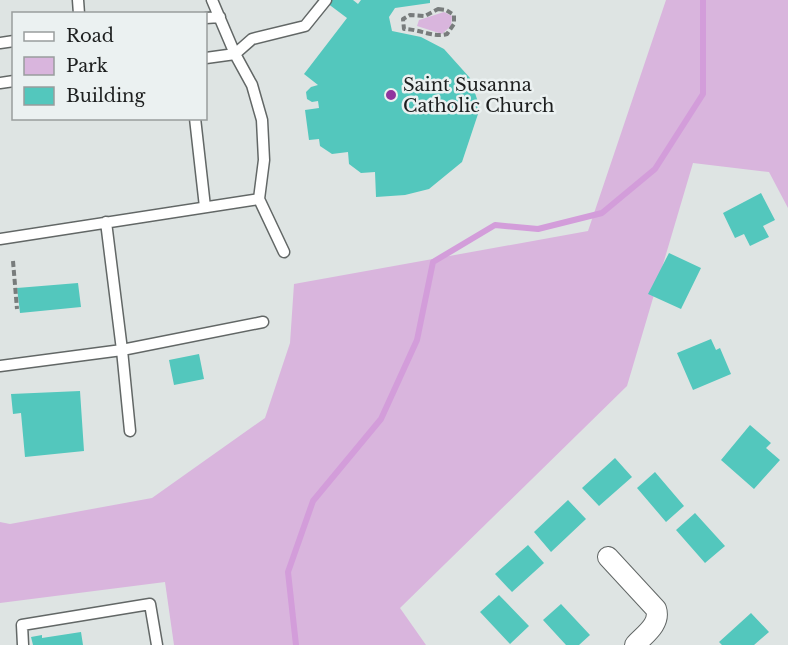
<svg xmlns="http://www.w3.org/2000/svg" width="788" height="645" font-family="'Libre Baskerville',serif">
<style>
.green{fill:#d9b5dd}
.lines{fill:none;stroke-linecap:round;stroke-linejoin:round}
.stream{stroke:#d39dda;stroke-width:6}
.building{fill:#53c7bd}
.service-casing{stroke:#626766;stroke-width:13}
.minor-casing{stroke:#626766;stroke-width:22}
.path{stroke:#787c7c;stroke-width:4;stroke-dasharray:6 3;stroke-linecap:butt}
.service{stroke:#fff;stroke-width:10}
.minor{stroke:#fff;stroke-width:20}
.poi-dot{fill:#91349e;stroke:#ebf1f1;stroke-width:2}
.labels{text-anchor:middle;dominant-baseline:central;stroke-width:5;stroke-linejoin:round;paint-order:stroke}
.poi-label{font-size:18px;fill:#1d1f1f;stroke:#ebf1f1;text-anchor:start}
</style>
<rect width="100%" height="100%" fill="#dee4e3"/>
<path class="green" d="M666 0H788V208L769 172 693 163 627 386 400 608 426 645H174L165 582 0 603V522L10 524 152 498 265 418 290 343 294 284 588 231Z
M444 12 452 16 451 26 442 34 417 26 419 20Z"/>
<g class="lines">
<path class="stream" d="M296 645 288 572 313 501 381 419 417 340 433 262 495 225 538 229 602 213 655 169 703 94V0"/>
</g>
<path class="building" d="M323 0H353L358 4 361 0H430V3L395 8 389 17 392 31 421 37 444 49 470 78 480 108 462 162 429 189 405 195 376 197 375 172 361 173 349 164 348 152 332 154 320 146 319 139 309 140 305 110 319 108 318 101 312 102 307 99 306 92 311 87 318 85 304 74 347 18Z
M761 193 775 220 763 226 769 237 750 246 744 234 735 238 723 213Z
M669 253 701 268 681 309 648 294Z
M78 283 81 307 20 313 17 288Z
M711 339 716 350 720 348 731 374 693 390 677 353Z
M199 354 204 379 174 385 169 360Z
M80 391 84 451 25 457 21 413 13 414 11 394Z
M750 425 771 443 766 448 780 460 754 489 721 460Z
M615 458 632 477 599 506 582 488Z
M655 472 684 506 666 522 637 488Z
M568 500 586 519 551 552 534 532Z
M695 513 725 546 705 563 676 530Z
M528 545 544 563 512 592 495 574Z
M499 595 529 626 510 644 480 612Z
M561 604 590 635 579 645H566L543 620Z
M751 613 769 632 754 645H722L719 642Z
M81 632 83 645H33L31 637 42 635V638Z"/>
<g class="lines">
<defs>
<path id="service" d="M78 0 79 14
M212 0 235 54 252 85 262 120 264 160 259 199 284 252
M206 18 220 17
M0 43 14 41
M206 58 235 54 252 39 305 26 326 0
M0 83 14 81
M195 118 205 207
M0 239 259 199
M0 366 122 350 106 222
M130 431 122 350 263 322
M23 645 22 625 150 604 157 645"/>
<path id="minor" d="M608 557 656 609C661 624 644 635 635 645"/>
</defs>
<use href="#service" class="service-casing"/>
<use href="#minor" class="minor-casing"/>
<path class="path" d="M438 9 446 10 454 15V24L447 34C434 38 419 29 404 29L403 19 410 15 425 16Z
M13 261 17 309"/>
<use href="#service" class="service"/>
<use href="#minor" class="minor"/>
</g>
<circle class="poi-dot" cx="391" cy="95" r="6"/>
<g class="labels">
<g class="poi-label">
<text x="403" y="85">Saint Susanna<tspan x="403" dy="21">Catholic Church</tspan></text>
</g>
</g>
<rect x="12" y="12" width="195" height="108" fill="#ebf1f1" stroke="#999d9d" stroke-width="1.5"/>
<rect x="24" y="32" width="30" height="9" fill="#ffffff" stroke="#999d9d" stroke-width="1.5"/>
<text x="66" y="42" font-size="18" fill="#1d1f1f">Road</text>
<rect x="24" y="57" width="30" height="18" fill="#d9b5dd" stroke="#999d9d" stroke-width="1.5"/>
<text x="66" y="72" font-size="18" fill="#1d1f1f">Park</text>
<rect x="24" y="87" width="30" height="18" fill="#53c7bd" stroke="#999d9d" stroke-width="1.5"/>
<text x="66" y="102" font-size="18" fill="#1d1f1f">Building</text>
</svg>
